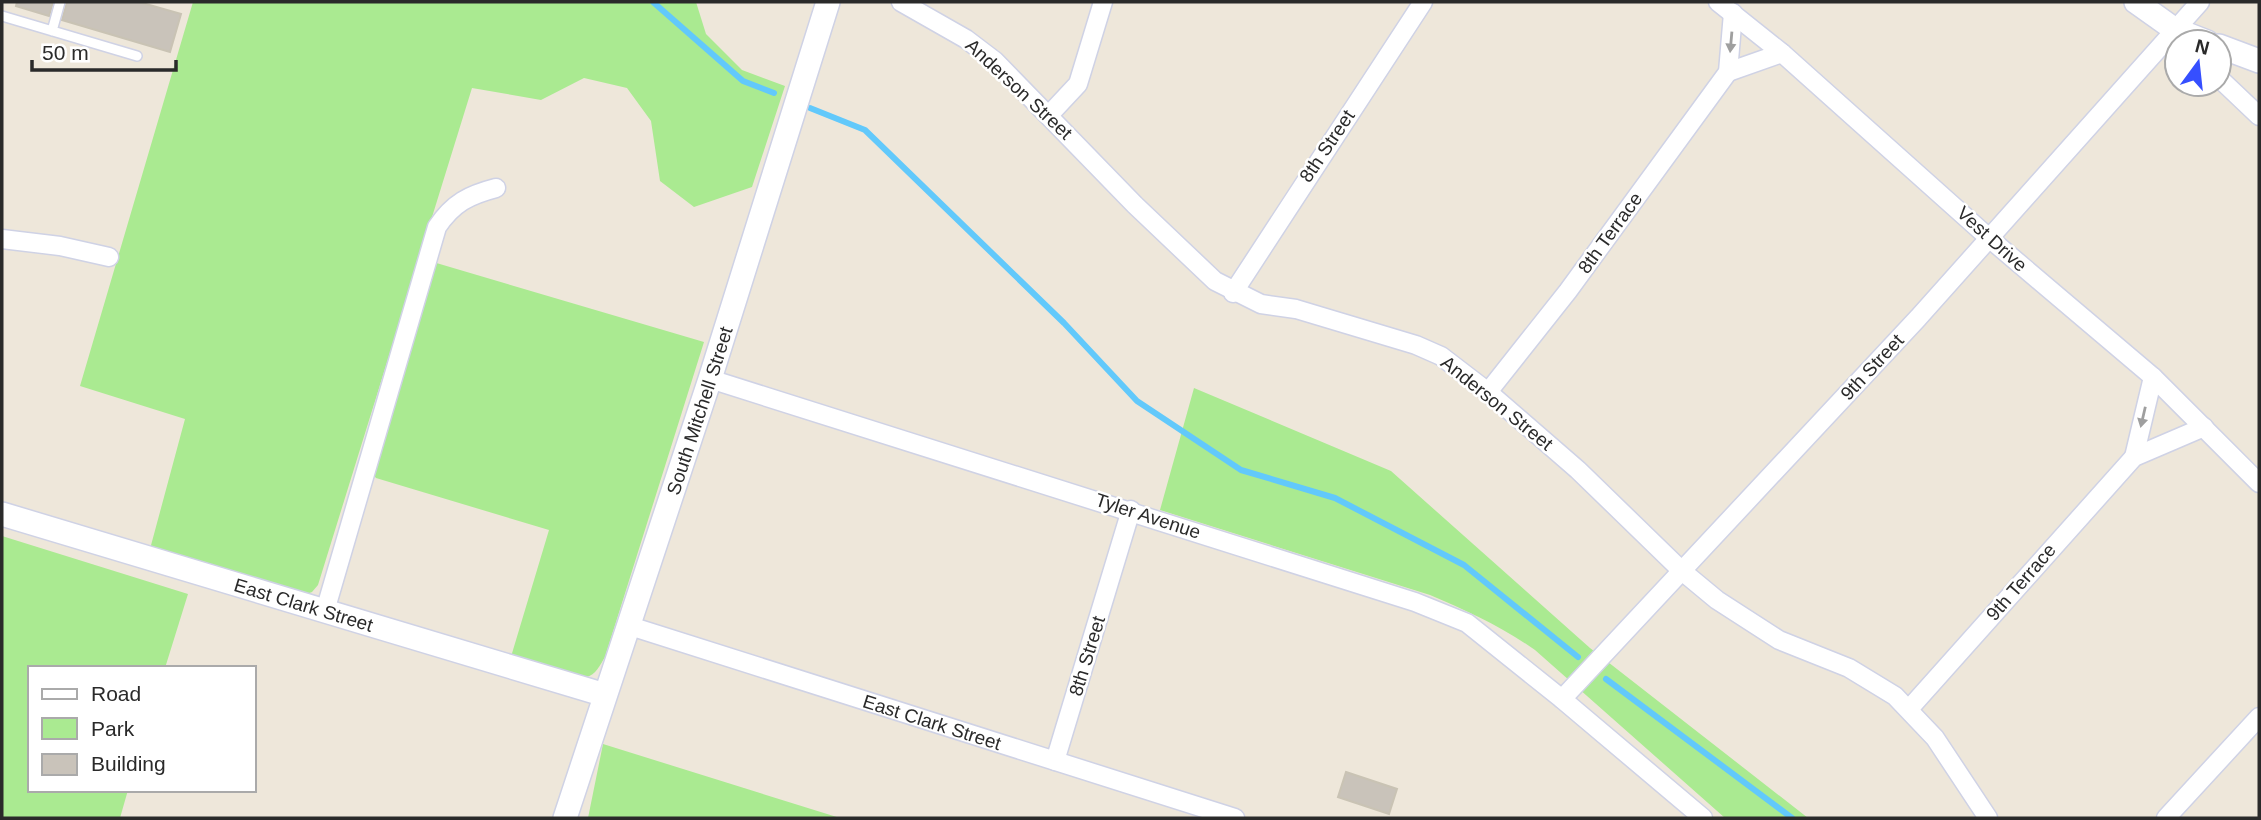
<svg xmlns="http://www.w3.org/2000/svg" width="2261" height="820" font-family="Arial,sans-serif">
<style>
.green{fill:#aaea91}
.lines{fill:none;stroke-linecap:round;stroke-linejoin:round}
.stream{stroke:#62c9fb;stroke-width:6}
.building{fill:#c9c3ba;stroke:#c9c3b4;stroke-width:2}
.service-casing{stroke:#cfd2e5;stroke-width:12}
.minor-casing{stroke:#cfd2e5;stroke-width:21}
.tertiary-casing{stroke:#cfd2e5;stroke-width:26}
.service{stroke:#fff;stroke-width:9}
.minor{stroke:#fff;stroke-width:18}
.tertiary{stroke:#fff;stroke-width:23}
.oneway{fill:#9f9f9f}
.labels{text-anchor:middle;dominant-baseline:central;stroke-width:5;stroke-linejoin:round;paint-order:stroke}
.street-label{font-size:19px;fill:#2a2a2a;stroke:#fff}
</style>
<rect width="100%" height="100%" fill="#eee7da"/>
<path class="green" d="M193 2H696L706 34 742 70 785 86 752 187 694 207 660 181 651 121 627 88 584 78 541 100 472 88 318 585 312 592 304 595 150 549 185 419 80 386Z
M433 262 704 342 605 657C600 665 596 675 586 677 569 681 528 664 510 660L549 530 376 478 370 471Z
M1194 388 1391 471 1590 648 1808 818H1725L1535 650C1502 627 1468 611 1430 595L1160 510Z
M2 536 188 594 165 668H30V790H128L120 818H2Z
M603 744 840 818H588Z"/>
<g class="lines">
<path class="stream" d="M653 2 743 81 774 93
M810 108 865 130 1064 323 1137 401 1241 470 1335 498 1464 565 1578 657
M1606 679 1792 818"/>
</g>
<path class="building" d="M17 2H53L49 16 16 6Z
M67 2H139L181 14 170 52 62 20Z
M1346 772 1397 789 1389 814 1338 797Z"/>
<g class="lines">
<defs>
<path id="service" d="M2 16 137 56
M52 31 60 2"/>
<g id="minor">
<path d="M901 2 966 39 995 61 1135 205 1215 281 1261 304 1296 309 1416 345 1441 356 1488 392 1578 470 1682 571 1717 600 1779 640 1849 668 1895 696 1935 738 1988 818"/>
<path d="M1718 2 1782 53 1989 238 2153 377 2259 483"/>
<path d="M1728 72 1782 53"/>
<path d="M2219 78 2259 116"/>
<path d="M1049 115 1078 84 1103 2"/>
<path d="M2 239 60 246 109 257"/>
<path d="M1233 293 1423 2"/>
<path d="M710 379 1415 602 1467 623 1562 699 1703 818"/>
<path d="M1488 392 1568 291 1728 72 1733 13"/>
<path d="M2134 457 2153 377"/>
<path d="M325 611 437 227C453 203 469 195 496 188"/>
<path id="s1" d="M630 626 1235 818"/>
<path d="M1562 699 1918 318 2200 2"/>
<path d="M1909 709 2134 457 2204 427"/>
<path d="M1055 761 1131 510"/>
<path d="M2166 818 2259 717"/>
</g>
<g id="tertiary">
<path d="M2136 2 2174 29 2207 42"/>
<path d="M2219 46 2259 61"/>
<path id="s2" d="M2 514 605 695"/>
<path id="s3" d="M565 818 710 379 828 2"/>
</g>
</defs>
<use href="#service" class="service-casing"/>
<use href="#minor" class="minor-casing"/>
<use href="#tertiary" class="tertiary-casing"/>
<use href="#service" class="service"/>
<use href="#minor" class="minor"/>
<use href="#tertiary" class="tertiary"/>
</g>
<defs><path id="oneway-solid" d="M-6-.8H1V-3.2L6.5 0L1 3.2V.8H-6Z" transform="scale(1.75)"/></defs>
<g class="oneway">
<use href="#oneway-solid" transform="translate(1731 42) rotate(95)"/>
<use href="#oneway-solid" transform="translate(2143 417) rotate(103)"/>
</g>
<g class="labels">
<g class="street-label">
<text transform="translate(1019 89) rotate(43)">Anderson Street</text>
<text transform="translate(1327 146) rotate(-56)">8th Street</text>
<text transform="translate(1610 233) rotate(-54)">8th Terrace</text>
<text transform="translate(1992 239) rotate(42)">Vest Drive</text>
<text transform="translate(1872 367) rotate(-47)">9th Street</text>
<text transform="translate(1497 403) rotate(39)">Anderson Street</text>
<text stroke="none"><textPath href="#s3" startOffset="429">South Mitchell Street</textPath></text>
<text transform="translate(1148 516) rotate(18)">Tyler Avenue</text>
<text transform="translate(2021 582) rotate(-49)">9th Terrace</text>
<text stroke="none"><textPath href="#s2" startOffset="315">East Clark Street</textPath></text>
<text transform="translate(1087 656) rotate(-73)">8th Street</text>
<text stroke="none"><textPath href="#s1" startOffset="317">East Clark Street</textPath></text>
</g>
</g>
<rect width="2261" height="820" fill="none" stroke="#2a2a2a" stroke-width="7"/>
<rect x="28" y="666" width="228" height="126" fill="#ffffff" stroke="#aaaaaa" stroke-width="2"/>
<rect x="42" y="689" width="35" height="10" fill="#ffffff" stroke="#aaaaaa" stroke-width="2"/>
<text x="91" y="701" font-size="21" fill="#2a2a2a">Road</text>
<rect x="42" y="718" width="35" height="21" fill="#aaea91" stroke="#aaaaaa" stroke-width="2"/>
<text x="91" y="736" font-size="21" fill="#2a2a2a">Park</text>
<rect x="42" y="754" width="35" height="21" fill="#c9c3ba" stroke="#aaaaaa" stroke-width="2"/>
<text x="91" y="771" font-size="21" fill="#2a2a2a">Building</text>
<g transform="translate(2198 63) rotate(15)"><circle r="33" fill="#ffffff" stroke="#aaaaaa" stroke-width="2"/>
<path d="M0-5L12 26L0 18L-12 26Z" fill="#364fff"/>
<text y="-10" font-size="19" font-weight="bold" text-anchor="middle" fill="#2a2a2a">N</text>
</g>
<path d="M32 60v10h144v-10" fill="none" stroke="#2a2a2a" stroke-width="3.5"/>
<text x="42" y="60" font-size="21" fill="#2a2a2a" stroke="#ffffff" stroke-width="5" paint-order="stroke">50 m</text>
</svg>
